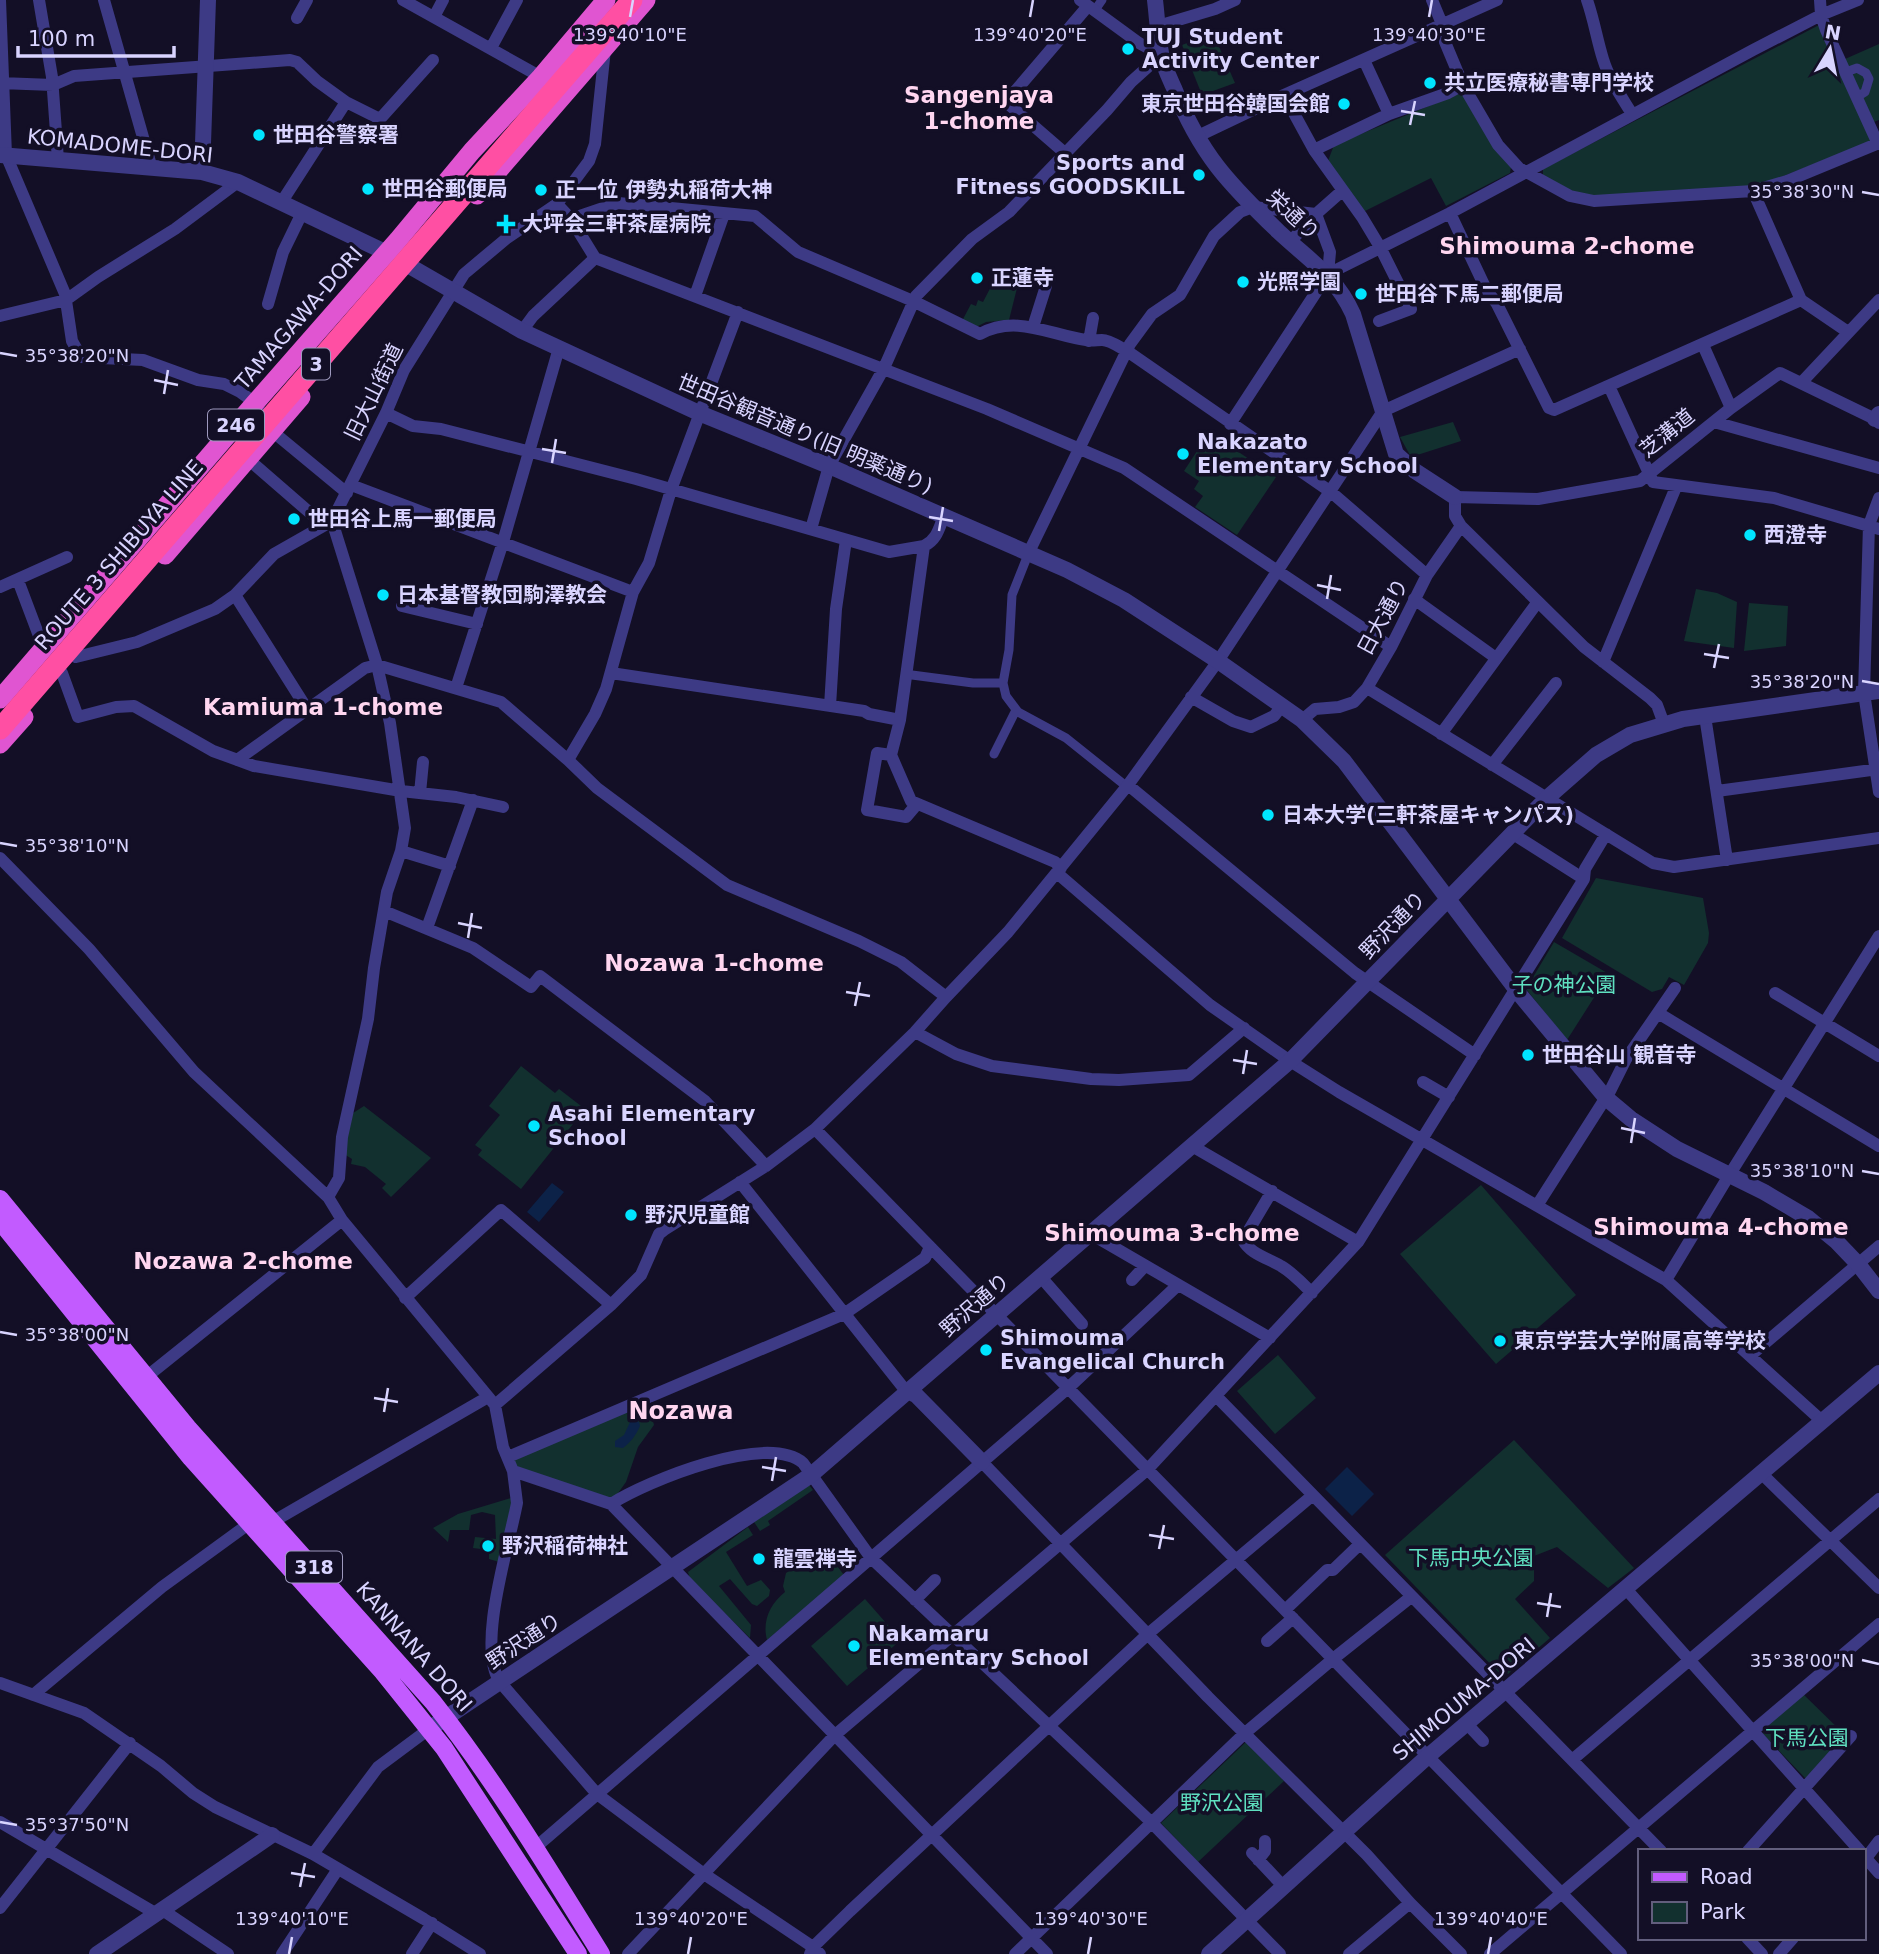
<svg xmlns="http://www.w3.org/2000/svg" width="1879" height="1954" font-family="'DejaVu Sans','Noto Sans JP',sans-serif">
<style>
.green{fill:#12302f}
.water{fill:#0c2248}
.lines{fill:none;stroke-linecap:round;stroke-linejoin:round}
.pedestrian{stroke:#3d3a85;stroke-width:9}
.minor{stroke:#3d3a85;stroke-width:12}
.tertiary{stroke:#3d3a85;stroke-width:16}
.primary{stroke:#c25bff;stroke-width:18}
.trunk{stroke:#e055d1;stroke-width:19}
.motorway-bridge{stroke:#ff4fa3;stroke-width:21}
.ticks{fill:none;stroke:#d9d4ff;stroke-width:2.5}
.poi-dot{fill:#00e5ff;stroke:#130f26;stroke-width:2.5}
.labels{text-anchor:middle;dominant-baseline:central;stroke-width:7;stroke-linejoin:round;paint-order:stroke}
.shield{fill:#130f26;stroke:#9e99be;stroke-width:2}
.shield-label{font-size:19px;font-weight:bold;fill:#d9d4ff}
.poi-label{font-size:21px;font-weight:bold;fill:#d9d4ff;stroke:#130f26;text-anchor:start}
.street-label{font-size:21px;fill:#d9d4ff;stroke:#130f26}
.park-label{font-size:21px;fill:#5fe0c0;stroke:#130f26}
.neighbourhood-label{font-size:23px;font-weight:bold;fill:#ffd6f0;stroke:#130f26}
.quarter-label{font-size:24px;font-weight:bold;fill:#ffd6f0;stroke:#130f26}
.ticks-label{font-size:18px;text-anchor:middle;fill:#d9d4ff;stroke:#130f26;stroke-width:7;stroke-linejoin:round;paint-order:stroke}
</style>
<rect width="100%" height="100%" fill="#130f26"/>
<path class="green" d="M1819 25 1872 141 1753 188 1588 196 1570 190 1543 176V169Z
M1213 33 1235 83 1202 95 1182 45Z
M1879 44V120L1871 123 1845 59Z
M1458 94 1463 95 1511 167 1510 173 1446 206 1431 178 1363 212 1328 161 1334 145Z
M997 275 1019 280 1009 320 986 322 976 327 962 321 971 304 976 306 978 300 983 302Z
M1453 422 1461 441 1411 457 1400 437Z
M1219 439 1276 477 1237 535 1195 507 1203 496 1194 489 1199 481 1184 471 1199 448 1216 442Z
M1696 589 1717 593 1737 602 1734 648 1684 641Z
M1749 603 1788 606 1786 646 1744 651Z
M1596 878 1703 898 1709 933 1708 943 1684 985 1669 977 1662 989 1652 992 1562 938Z
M1554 942 1609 974 1567 1040 1526 989Z
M521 1066 555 1093 559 1089 585 1109 521 1189 478 1155 482 1150 475 1145 500 1115 489 1106Z
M364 1106 431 1158 391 1197 382 1188 386 1184 365 1167 351 1164 352 1159 344 1154 350 1115Z
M1481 1185 1576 1295 1496 1364 1400 1254Z
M1278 1355 1316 1398 1275 1434 1237 1391Z
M648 1400 654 1425 638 1447 626 1482 611 1503 517 1470 511 1458Z
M1514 1440 1634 1568 1608 1588 1557 1547 1534 1556V1581L1515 1599 1550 1638 1508 1674H1500L1385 1555Z
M809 1485 813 1490 768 1521 770 1525 760 1531 754 1522Z
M511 1498 513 1500 499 1562 489 1559V1550L473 1548 475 1537 496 1539 495 1515 482 1512 471 1515 469 1530H450L448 1542 433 1528 458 1514Z
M748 1527 753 1535 726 1552 747 1586 761 1580 770 1590 769 1596 757 1606 752 1604 730 1579 719 1586 751 1625 750 1638 690 1579 688 1572Z
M824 1549 844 1575 767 1640C762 1621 770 1604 785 1592L783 1586 786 1573Z
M865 1599 901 1640 847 1686 811 1646Z
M1802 1693 1847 1737 1808 1781 1763 1734 1764 1729Z
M1247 1741 1284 1781 1198 1862 1161 1823Z"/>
<path class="water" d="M552 1183 564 1192 539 1222 527 1212Z
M632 1418 639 1422 640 1426C636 1435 631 1442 623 1448L615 1447V1441L624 1435Z
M1347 1467 1374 1494 1352 1516 1325 1489Z"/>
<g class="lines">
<path class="pedestrian" d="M1095 10 1102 0
M1846 72 1857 68 1866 73 1869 79 1865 92 1857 97
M1029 552 1012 595 1009 650 1003 683 1006 696 1018 712 1066 738 1126 786
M912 675 973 683H1003
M994 754 1016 710"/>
<path class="minor" d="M0 0 6 155 65 294 72 341 81 357 143 360 198 380 224 384 240 392 255 403 272 431 347 493
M39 0 52 77 58 160
M104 0 152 169
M403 0 541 77
M1432 0 1442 24 1445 42 1463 85 1498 145 1519 168 1570 196 1594 201 1753 191 1787 181 1879 143
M1587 0C1594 20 1597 40 1603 59 1609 79 1621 96 1632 114
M1820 0 1821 15 1826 30 1878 144
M434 17 443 0
M297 18 307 0
M1158 26 1215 9 1235 0
M491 48 517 0
M1364 60 1389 114
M0 83 53 85 74 76 290 60 297 62 317 81 346 102 380 119 433 60
M1284 95 1314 150 1362 217 1380 247 1411 309 1379 321
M1196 137 1284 95 1497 0
M1314 150 1389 114 1448 93 1463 85
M1066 154 1006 102 1088 6
M281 203 346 102
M557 204 571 219 595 258 987 409 1124 468 1391 647
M1450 213 1486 289 1497 304 1549 408 1554 410 1801 300 1753 191
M571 219 618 203 755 216 798 252 913 301 980 334C1016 314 1050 335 1086 340 1091 341 1097 340 1102 340 1110 340 1119 347 1127 351L1331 492 1427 575
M1290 242 1316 214 1342 191
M1328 274 1450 213 1753 50 1821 15 1858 0
M695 296 724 214
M1801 300 1848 332
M268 304 283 252 302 213
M0 316 66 300 98 277 175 229 238 182
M1033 327 1046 286
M522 331 533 316 595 258
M1089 341 1093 318
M1703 345 1731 408
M1801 383 1879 300
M1609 386 1653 482 1774 498 1879 529
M386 413 413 426 441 429 636 479 889 552 924 546
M1714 422 1879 468
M1230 424 1328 274 1330 252 1316 214
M248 459 324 525
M351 485 633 592
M1879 498 1869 525 1864 693 1879 792
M944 516C939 528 937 540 924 546L900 720 891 755 911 801 1055 862 1061 868
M1461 526 1584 647 1650 698 1657 705 1664 724
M811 529 829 466 884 368 916 296 972 239 1009 212 1107 110 1131 82 1161 55 1139 43 1080 0
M1029 552 1130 344 1152 314 1180 295 1214 236 1240 212 1253 207 1316 214
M21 578 19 583 39 636
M0 587 67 557
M235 595 307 709
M1414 599 1496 658
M402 606 477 624
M76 657 137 642 215 609 235 595 274 554 332 521 386 413 404 370 464 274 507 238 557 204 589 161 595 144 605 49
M1603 662 1676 487
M62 673 78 717 116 707 134 706 213 751 254 766 401 791 456 797 503 807
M611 673 864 711 869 714 900 720
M456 688 503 542 559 348
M1367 688 1653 863 1674 867 1879 838
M1191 697 1233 721 1251 727 1274 716 1282 706
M830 706 836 609 846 540
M1705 716 1727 860
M1302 720 1315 709 1339 707 1354 702 1367 688 1391 647 1427 575 1461 526 1455 516V497L1538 499 1640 481 1731 408 1780 373 1875 419 1879 423
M1441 734 1537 603
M891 755 877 753 867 810 906 817 917 804
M237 760 365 668 377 665 501 702 568 760 597 788 727 885 859 941 901 962 946 997
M568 760 595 714 606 689 633 592 649 563 671 490 738 312
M1492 765 1556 683
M1128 785 1355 973 1475 1055
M1717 791 1879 769
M420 793 423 762
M1513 834 1584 879
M401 851 450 866
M0 858 89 949 194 1072 328 1197 342 1220 495 1405 503 1447 513 1471 517 1503C509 1546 476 1647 500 1682L597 1794 704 1874 813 1947 820 1954
M1057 873 1210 1005 1290 1061 1339 1092 1666 1280 1822 1421
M384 911 473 948 531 987 540 976 705 1101 766 1166
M427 928 473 800
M1775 993 1879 1056
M1658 1013 1879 1146
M915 1032 956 1054 992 1066 1091 1079 1119 1080 1189 1075 1244 1028
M1423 1082 1449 1097
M815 1129 1621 1954
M1192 1146 1358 1242
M740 1182 902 1386 908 1391
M1272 1191 1243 1240C1250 1254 1268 1258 1281 1266 1293 1273 1302 1283 1312 1293
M328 1197 339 1178 342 1137 368 1019 374 968 387 892 401 851 405 828 390 723 377 665 332 521
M1538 1204 1610 1091 1626 1059 1675 988
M1091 1234 1270 1338
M1040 1276 1082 1324
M1132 1280 1145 1266
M1666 1280 1725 1182 1879 936
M405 1298 501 1210 611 1305
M1751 1355 1879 1246
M140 1382 342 1220
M1217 1397 1661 1851
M495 1405 611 1305 641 1275 659 1234 664 1230 766 1166 815 1129 915 1032 946 997 1008 932 1128 785 1218 661 1383 411 1520 349
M508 1457 844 1314 925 1258 930 1247
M982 1462 1208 1697 1367 1855 1410 1903 1461 1954
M513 1471 611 1504 1047 1954
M1761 1473 1879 1588
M611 1504C647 1481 767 1432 803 1463L871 1558 1151 1822 1280 1954
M274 1521 488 1397
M1626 1589 1860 1851
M915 1600 935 1580
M1285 1610 1327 1570H1333L1360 1544
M1267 1641 1293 1618
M0 1683 84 1713 161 1766 193 1793 215 1807 313 1854 424 1919 480 1954
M33 1695 162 1587 250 1523
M1467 1724 1483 1741
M1572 1760 1879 1499
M0 1822 155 1913
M536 1847 1067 1389 1178 1285
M1748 1851 1851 1736
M1252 1853 1284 1887
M313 1854 378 1767 429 1729
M1863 1855 1879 1873
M1258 1860 1265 1851V1841
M1863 1862 1879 1841
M0 1908 130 1743
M161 1909 228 1954
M1747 1938 1762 1954
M282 1954 338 1869
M412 1954 432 1923
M628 1954 835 1735 1147 1470 1358 1242 1584 879 1585 869 1606 834
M810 1954 813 1947 850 1911 1149 1633 1313 1495
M1015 1954 1245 1733 1333 1659 1411 1597
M1349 1954 1410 1903
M1490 1954 1879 1624
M1779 1954 1793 1938"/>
<path class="tertiary" d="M1155 0C1157 17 1158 36 1161 53 1163 65 1169 77 1174 88 1200 154 1229 184 1279 232 1310 261 1335 275 1353 314L1396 454 1415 471 1455 497
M0 155 202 172 238 182 387 253 522 331 699 413 829 466 1067 570 1124 600 1218 661 1302 720 1344 761 1521 996 1606 1098 1631 1119 1677 1149 1764 1192 1808 1218 1836 1241 1858 1264 1879 1291
M202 172 208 0
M1875 419 1879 414
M908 1391 916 1395 982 1462
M429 1729 811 1475 1290 1061 1547 798 1596 755 1630 735 1683 719 1879 691
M97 1954 272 1835
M1209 1954 1427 1757 1879 1373"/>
<path class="primary" d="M0 1199 188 1428 433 1702C496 1782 548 1868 601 1954
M0 1221 191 1458 383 1672 444 1748 578 1954"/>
<path class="trunk" d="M477 195 646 0
M165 555 301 397
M0 699 255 403 398 240 472 151 541 77 606 0
M0 744 24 717"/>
<path class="motorway-bridge" d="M0 729 632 0"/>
</g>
<path class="ticks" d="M630 17 633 0M1030 17 1033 0M1429 17 1432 0M1401 111 1425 115M1410 125 1415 101M1862 192 1879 195M0 353 17 356M154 380 178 385M164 394 168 370M542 449 566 453M552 463 556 439M929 517 953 521M939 531 943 507M1317 585 1341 590M1327 599 1331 575M1704 654 1729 658M1714 668 1719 644M1862 681 1879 684M0 843 17 846M458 923 482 928M468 938 472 913M846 992 870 996M855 1006 860 982M1233 1060 1257 1064M1243 1074 1247 1050M1621 1128 1645 1133M1631 1143 1635 1118M1862 1171 1879 1174M0 1332 17 1335M374 1398 398 1402M384 1412 388 1388M762 1467 786 1471M772 1481 776 1457M1149 1535 1174 1539M1159 1549 1164 1525M1537 1603 1561 1607M1547 1617 1551 1593M1862 1660 1879 1664M0 1822 17 1825M291 1873 315 1877M300 1887 305 1863M289 1954 292 1937M688 1954 691 1937M1088 1954 1091 1937M1488 1954 1491 1937"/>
<g class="poi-dot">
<circle cx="1128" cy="49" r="7"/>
<circle cx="1430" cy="83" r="7"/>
<circle cx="1344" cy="104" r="7"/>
<circle cx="259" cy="135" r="7"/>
<circle cx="1199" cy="175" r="7"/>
<circle cx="368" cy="189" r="7"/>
<circle cx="541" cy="190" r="7"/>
<path d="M502.5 213.5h7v7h7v7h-7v7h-7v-7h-7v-7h7z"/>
<circle cx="977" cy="278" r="7"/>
<circle cx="1243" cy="282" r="7"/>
<circle cx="1361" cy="294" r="7"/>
<circle cx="1183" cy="454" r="7"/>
<circle cx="294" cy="519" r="7"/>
<circle cx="1750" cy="535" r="7"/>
<circle cx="383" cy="595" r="7"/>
<circle cx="1268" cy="815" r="7"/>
<circle cx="1528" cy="1055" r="7"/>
<circle cx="534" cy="1126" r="7"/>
<circle cx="631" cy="1215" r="7"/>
<circle cx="1500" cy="1341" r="7"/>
<circle cx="986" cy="1350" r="7"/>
<circle cx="488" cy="1546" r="7"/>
<circle cx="759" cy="1559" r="7"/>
<circle cx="854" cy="1646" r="7"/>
</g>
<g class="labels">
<g class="shield">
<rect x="302" y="348.5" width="28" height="31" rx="5"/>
<rect x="208" y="409.5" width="56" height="31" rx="5"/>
<rect x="286" y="1551.5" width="56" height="31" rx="5"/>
</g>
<g class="shield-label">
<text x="316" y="364">3</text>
<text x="236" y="425">246</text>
<text x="314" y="1567">318</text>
</g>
<g class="poi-label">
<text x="1142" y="37">TUJ Student<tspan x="1142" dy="24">Activity Center</tspan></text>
<text x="1444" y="83">共立医療秘書専門学校</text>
<text x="1330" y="104" text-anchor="end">東京世田谷韓国会館</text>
<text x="273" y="135">世田谷警察署</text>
<text x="1185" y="163" text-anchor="end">Sports and<tspan x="1185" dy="24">Fitness GOODSKILL</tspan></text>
<text x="382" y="189">世田谷郵便局</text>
<text x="555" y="190">正一位 伊勢丸稲荷大神</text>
<text x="522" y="224">大坪会三軒茶屋病院</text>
<text x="991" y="278">正蓮寺</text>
<text x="1257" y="282">光照学園</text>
<text x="1375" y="294">世田谷下馬二郵便局</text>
<text x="1197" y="442">Nakazato<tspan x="1197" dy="24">Elementary School</tspan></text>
<text x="308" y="519">世田谷上馬一郵便局</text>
<text x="1764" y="535">西澄寺</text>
<text x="397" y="595">日本基督教団駒澤教会</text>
<text x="1282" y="815">日本大学(三軒茶屋キャンパス)</text>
<text x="1542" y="1055">世田谷山 観音寺</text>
<text x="548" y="1114">Asahi Elementary<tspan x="548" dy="24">School</tspan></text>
<text x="645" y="1215">野沢児童館</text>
<text x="1000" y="1338">Shimouma<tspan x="1000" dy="24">Evangelical Church</tspan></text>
<text x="1514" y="1341">東京学芸大学附属高等学校</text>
<text x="502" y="1546">野沢稲荷神社</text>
<text x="773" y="1559">龍雲禅寺</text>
<text x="868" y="1634">Nakamaru<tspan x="868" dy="24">Elementary School</tspan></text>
</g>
<g class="street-label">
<text transform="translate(120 146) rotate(6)">KOMADOME-DORI</text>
<text transform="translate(1293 215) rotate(43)">栄通り</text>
<text transform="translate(299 318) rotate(-49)">TAMAGAWA-DORI</text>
<text transform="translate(374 392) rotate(-64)">旧大山街道</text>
<text transform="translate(1667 433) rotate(-39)">芝溝道</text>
<text transform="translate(805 434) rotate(23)">世田谷観音通り(旧 明薬通り)</text>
<text transform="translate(119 555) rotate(-49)">ROUTE 3 SHIBUYA LINE</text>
<text transform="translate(1383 617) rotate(-62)">日大通り</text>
<text transform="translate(1393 925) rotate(-46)">野沢通り</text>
<text transform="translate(975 1305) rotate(-41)">野沢通り</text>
<text transform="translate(524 1641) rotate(-33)">野沢通り</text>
<text transform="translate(414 1647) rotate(49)">KANNANA DORI</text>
<text transform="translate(1464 1699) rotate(-40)">SHIMOUMA-DORI</text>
</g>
<g class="park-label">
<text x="1564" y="985">子の神公園</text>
<text x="1471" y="1558">下馬中央公園</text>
<text x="1807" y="1738">下馬公園</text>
<text x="1222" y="1803">野沢公園</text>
</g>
<g class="neighbourhood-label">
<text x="979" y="95">Sangenjaya<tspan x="979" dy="26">1-chome</tspan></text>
<text x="1567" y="246">Shimouma 2-chome</text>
<text x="323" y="707">Kamiuma 1-chome</text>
<text x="714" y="963">Nozawa 1-chome</text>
<text x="1721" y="1227">Shimouma 4-chome</text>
<text x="1172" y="1233">Shimouma 3-chome</text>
<text x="243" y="1261">Nozawa 2-chome</text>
</g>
<g class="quarter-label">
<text x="681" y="1411">Nozawa</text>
</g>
</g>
<g class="ticks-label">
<text x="630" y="41">139°40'10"E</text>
<text x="1030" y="41">139°40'20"E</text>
<text x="1429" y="41">139°40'30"E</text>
<text x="1802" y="198">35°38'30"N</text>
<text x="77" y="362">35°38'20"N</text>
<text x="1802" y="688">35°38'20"N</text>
<text x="77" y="852">35°38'10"N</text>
<text x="1802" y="1177">35°38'10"N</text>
<text x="77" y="1341">35°38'00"N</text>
<text x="1802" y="1667">35°38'00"N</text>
<text x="77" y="1831">35°37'50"N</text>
<text x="292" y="1925">139°40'10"E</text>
<text x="691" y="1925">139°40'20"E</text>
<text x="1091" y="1925">139°40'30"E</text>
<text x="1491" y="1925">139°40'40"E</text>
</g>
<rect x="1638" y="1849" width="228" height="91" fill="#130f26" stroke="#625e7d" stroke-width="2"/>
<rect x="1652" y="1872" width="35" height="10" fill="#c25bff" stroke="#625e7d" stroke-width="2"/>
<text x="1700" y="1884" font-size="21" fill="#d9d4ff">Road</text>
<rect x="1652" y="1902" width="35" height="21" fill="#12302f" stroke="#625e7d" stroke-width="2"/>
<text x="1700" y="1919" font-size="21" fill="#d9d4ff">Park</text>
<g transform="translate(1830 49) rotate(10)" stroke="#130f26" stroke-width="5" paint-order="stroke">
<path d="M0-5L12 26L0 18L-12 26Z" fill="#d9d4ff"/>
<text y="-10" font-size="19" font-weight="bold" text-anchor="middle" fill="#d9d4ff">N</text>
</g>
<path d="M18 46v10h156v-10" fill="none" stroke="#d9d4ff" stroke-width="3.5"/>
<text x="28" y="46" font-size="21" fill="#d9d4ff" stroke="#130f26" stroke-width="5" paint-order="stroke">100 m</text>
</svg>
